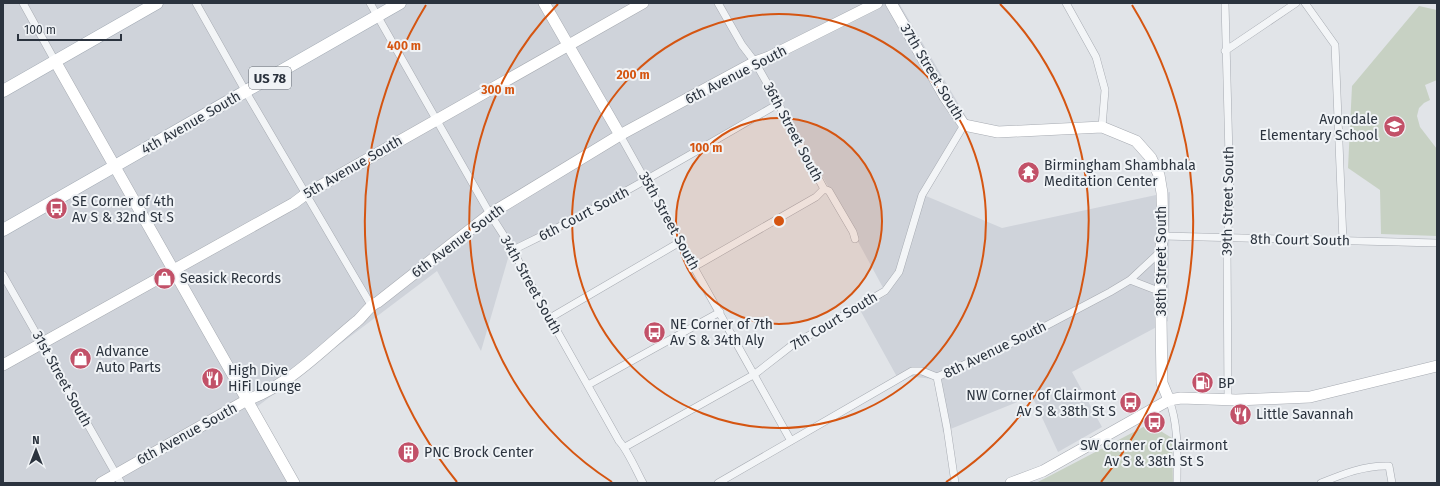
<svg xmlns="http://www.w3.org/2000/svg" width="1440" height="486" font-family="'Fira Sans',sans-serif">
<style>
.built{fill:#cfd3da}
.green{fill:#c7d1c3}
.lines{fill:none;stroke-linecap:round;stroke-linejoin:round}
.street-casing{stroke:#a7abb2;stroke-width:8}
.secondary-casing{stroke:#a7abb2;stroke-width:12}
.primary-casing{stroke:#a1a9b3;stroke-width:13}
.street{stroke:#f3f5f7;stroke-width:7}
.secondary{stroke:#fff;stroke-width:11}
.primary{stroke:#fff;stroke-width:12}
.ring{fill:none;stroke:#d55511;stroke-width:2}
.labels{text-anchor:middle;dominant-baseline:central;stroke-width:4;stroke-linejoin:round;paint-order:stroke}
.shield{fill:#f0f3f6;stroke:#666d75;stroke-width:1}
.shield-label{font-size:13px;font-weight:bold;fill:#2b333e}
.street-label{font-size:14px;fill:#2b333e;stroke:#f0f3f6}
.poi-label{font-size:14px;fill:#2b333e;stroke:#f0f3f6;text-anchor:start}
.centre{fill:#d55511;stroke:#f0f3f6;stroke-width:2}
.ring-label{font-size:12px;text-anchor:middle;font-weight:bold;fill:#d55511;stroke:#f0f3f6;stroke-width:4;stroke-linejoin:round;paint-order:stroke}
</style>
<rect width="100%" height="100%" fill="#e1e4e8"/>
<path class="built" d="M3 3H899L968 120 926 196 1002 228 1170 192 1168 321 1072 372 1102 427 1058 452 1032 396 943 432 934 379 896 375 860 310 887 295 781 100 509 255 481 351 437 271 250 412 289 483H3Z"/>
<path class="green" d="M1419 6 1437 10V80L1425 85 1430 100 1424 103 1419 108 1417 116 1420 127 1437 149V236L1381 234 1380 190 1348 168 1352 86Z
M1149 424 1172 438 1173 483H1036Z"/>
<g class="lines">
<defs>
<path id="street" d="M23 3 55 61
M196 3 246 92 371 305
M370 3 490 214 513 250 525 274 619 441C627 449 637 472 643 483
M718 3 742 45 755 62 772 92 824 189 829 191 853 232 855 239
M1066 3 1096 57 1105 90 1102 127
M1225 3 1230 195 1227 247 1228 400
M1305 3 1335 45 1343 241
M1225 51 1296 3
M620 135 791 441
M1163 236 1437 243
M513 250C604 206 691 154 778 104
M694 267 816 197 824 189
M3 275 121 483
M1130 280 1161 292
M550 318 680 242
M937 377 947 428 955 483
M588 385 720 312
M1169 400C1179 425 1177 456 1177 483
M625 447 755 374 791 346 885 291 899 272 922 195 964 125
M718 483 912 371H922L937 377 1023 338 1110 292 1130 280 1160 252
M1321 483C1343 474 1365 465 1389 466L1392 483"/>
<path id="secondary" d="M544 3 620 135
M891 3 945 97 964 125 998 132 1102 127 1136 141 1151 158 1159 175 1162 193 1163 236 1160 252 1162 383 1169 400
M55 61 294 483
M3 365 294 203 306 194 643 3
M101 483 247 400C288 386 322 350 356 322 364 316 368 306 378 302L490 214 620 135 755 62 769 57 877 3
M1011 483 1043 471 1169 400 1181 398 1236 400 1310 397 1437 366"/>
<path id="primary" d="M3 91 157 3
M3 230 400 3"/>
</defs>
<use href="#street" class="street-casing"/>
<use href="#secondary" class="secondary-casing"/>
<use href="#primary" class="primary-casing"/>
<use href="#street" class="street"/>
<use href="#secondary" class="secondary"/>
<use href="#primary" class="primary"/>
</g>
<circle cx="779" cy="221" r="103" fill="#d55511" fill-opacity=".12"/>
<g class="ring">
<circle cx="779" cy="221" r="103"/>
<circle cx="779" cy="221" r="207"/>
<path d="M612 482A310 310 0 0 1 558 4M1000 4A310 310 0 0 1 946 482"/>
<path d="M457 482A414 414 0 0 1 426 5M1132 5A414 414 0 0 1 1101 482"/>
</g>
<defs>
<symbol id="school-disc" viewBox="-11 -11 22 22"><circle r="9.5" fill="#c25168" stroke="#f0f3f6"/><path d="M0-5L7-2L0 1L-7-2ZM-4 1L0 2.5L4 1V4Q0 6-4 4Z" fill="#fff"/></symbol>
<symbol id="temple-disc" viewBox="-11 -11 22 22"><circle r="9.5" fill="#c25168" stroke="#f0f3f6"/><path d="M0-6L5-2H3V0L6.5 2.5H4V6H1.5V3h-3V6H-4V2.5H-6.5L-3 0V-2H-5Z" fill="#fff"/></symbol>
<symbol id="bus-disc" viewBox="-11 -11 22 22"><circle r="9.5" fill="#c25168" stroke="#f0f3f6"/><path d="M-5-6H5V4H4V6H2V4H-2V6H-4V4H-5ZM-3.5-4V0h7V-4ZM-3.5 1.2v1.5H-2V1.2ZM2 1.2v1.5H3.5V1.2Z" fill="#fff"/></symbol>
<symbol id="shop-disc" viewBox="-11 -11 22 22"><circle r="9.5" fill="#c25168" stroke="#f0f3f6"/><path d="M-5-2.5h2.3a2.7 3.5 0 0 1 5.4 0H5L5.5 6h-11ZM-1.5-2.5h3a1.5 2.3 0 0 0-3 0Z" fill="#fff"/></symbol>
<symbol id="restaurant-disc" viewBox="-11 -11 22 22"><circle r="9.5" fill="#c25168" stroke="#f0f3f6"/><path d="M-5-6h1v4h1v-4h1v4h1v-4h1v5L-1.5 .5V6h-2V.5L-5-1ZM5-6V6H3V1.5H1.5Q1.5-4 5-6Z" fill="#fff"/></symbol>
<symbol id="fuel-disc" viewBox="-11 -11 22 22"><circle r="9.5" fill="#c25168" stroke="#f0f3f6"/><path d="M-5.5-6h7V0h2V4h1.3V-2.5L3-4.5l.8-.8L6-3V5H2.5V1h-1V6h-7ZM-4.2-4.7v3.2H.2V-4.7Z" fill="#fff"/></symbol>
<symbol id="building-disc" viewBox="-11 -11 22 22"><circle r="9.5" fill="#c25168" stroke="#f0f3f6"/><path d="M-4-6H4V6H1V3H-1V6H-4ZM-2.5-4.3h1.7v1.8h-1.7ZM.8-4.3h1.7v1.8H.8ZM-2.5-1h1.7V.8h-1.7ZM.8-1h1.7V.8H.8Z" fill="#fff"/></symbol>
</defs>
<g fill-rule="evenodd">
<use href="#school-disc" x="1382" y="114" width="25" height="25"/>
<use href="#temple-disc" x="1016" y="160" width="25" height="25"/>
<use href="#bus-disc" x="44" y="196" width="25" height="25"/>
<use href="#shop-disc" x="152" y="266" width="25" height="25"/>
<use href="#bus-disc" x="642" y="320" width="25" height="25"/>
<use href="#shop-disc" x="68" y="346" width="25" height="25"/>
<use href="#restaurant-disc" x="200" y="366" width="25" height="25"/>
<use href="#fuel-disc" x="1190" y="370" width="25" height="25"/>
<use href="#bus-disc" x="1118" y="390" width="25" height="25"/>
<use href="#restaurant-disc" x="1228" y="402" width="25" height="25"/>
<use href="#bus-disc" x="1142" y="410" width="25" height="25"/>
<use href="#building-disc" x="396" y="440" width="25" height="25"/>
</g>
<g class="labels">
<rect class="shield" x="249" y="67" width="42" height="22" rx="3"/>
<g class="shield-label">
<text x="270" y="78">US 78</text>
</g>
<g class="street-label">
<text transform="translate(932 72) rotate(59)">37th Street South</text>
<text transform="translate(736 75) rotate(-27)">6th Avenue South</text>
<text transform="translate(191 123) rotate(-30)">4th Avenue South</text>
<text transform="translate(793 132) rotate(62)">36th Street South</text>
<text transform="translate(353 167) rotate(-30)">5th Avenue South</text>
<text transform="translate(1228 201) rotate(-89)">39th Street South</text>
<text transform="translate(584 214) rotate(-28)">6th Court South</text>
<text transform="translate(669 221) rotate(61)">35th Street South</text>
<text transform="translate(1300 240) rotate(1)">8th Court South</text>
<text transform="translate(458 241) rotate(-37)">6th Avenue South</text>
<text transform="translate(1161 261) rotate(-90)">38th Street South</text>
<text transform="translate(531 285) rotate(61)">34th Street South</text>
<text transform="translate(834 321) rotate(-31)">7th Court South</text>
<text transform="translate(995 350) rotate(-26)">8th Avenue South</text>
<text transform="translate(62 379) rotate(61)">31st Street South</text>
<text transform="translate(187 434) rotate(-29)">6th Avenue South</text>
</g>
<g class="poi-label">
<text x="1378" y="119" text-anchor="end">Avondale<tspan x="1378" dy="16">Elementary School</tspan></text>
<text x="1044" y="165">Birmingham Shambhala<tspan x="1044" dy="16">Meditation Center</tspan></text>
<text x="72" y="201">SE Corner of 4th<tspan x="72" dy="16">Av S &amp; 32nd St S</tspan></text>
<text x="180" y="278">Seasick Records</text>
<text x="670" y="324">NE Corner of 7th<tspan x="670" dy="16">Av S &amp; 34th Aly</tspan></text>
<text x="96" y="351">Advance<tspan x="96" dy="16">Auto Parts</tspan></text>
<text x="228" y="370">High Dive<tspan x="228" dy="16">HiFi Lounge</tspan></text>
<text x="1218" y="383">BP</text>
<text x="1116" y="395" text-anchor="end">NW Corner of Clairmont<tspan x="1116" dy="16">Av S &amp; 38th St S</tspan></text>
<text x="1256" y="414">Little Savannah</text>
<text x="1154" y="445" text-anchor="middle">SW Corner of Clairmont<tspan x="1154" dy="16">Av S &amp; 38th St S</tspan></text>
<text x="424" y="452">PNC Brock Center</text>
</g>
</g>
<circle cx="779" cy="221" r="6" class="centre"/>
<g class="ring-label">
<text x="404" y="50">400 m</text>
<text x="633" y="79">200 m</text>
<text x="498" y="94">300 m</text>
<text x="706" y="152">100 m</text>
</g>
<rect width="1440" height="486" fill="none" stroke="#2b333e" stroke-width="8"/>
<g transform="translate(36 450)" stroke="#f0f3f6" stroke-width="3" paint-order="stroke">
<path d="M0-3L7 15L0 10L-7 15Z" fill="#2b333e"/>
<text y="-6" font-size="11" font-weight="bold" text-anchor="middle" fill="#2b333e">N</text>
</g>
<path d="M18 34v6h103v-6" fill="none" stroke="#2b333e" stroke-width="2"/>
<text x="24" y="34" font-size="12" fill="#2b333e" stroke="#f0f3f6" stroke-width="3" paint-order="stroke">100 m</text>
</svg>
